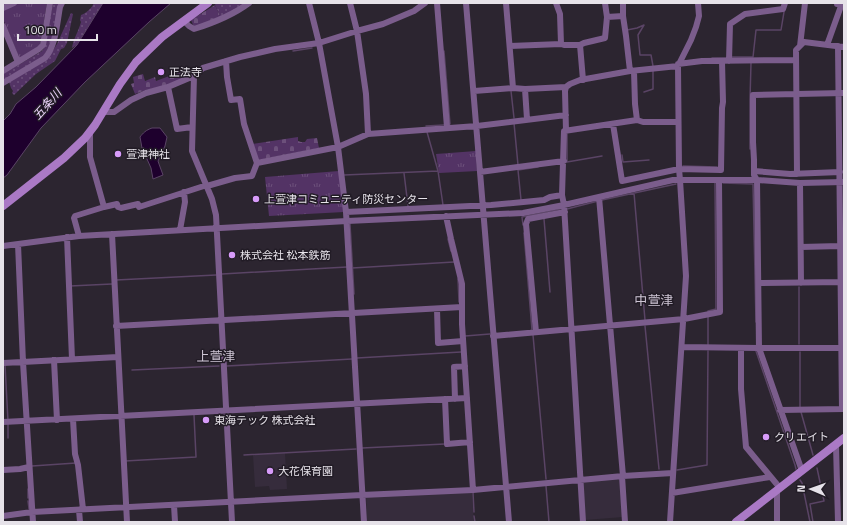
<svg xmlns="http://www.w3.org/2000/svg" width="847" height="525" font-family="'Titillium Web','Noto Sans JP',sans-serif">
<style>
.built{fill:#362c3c}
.grass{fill:url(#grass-dots)}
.cemetery{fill:url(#cemetery-stones)}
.park{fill:url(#park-tufts)}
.water{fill:#1e002d;stroke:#5a4465}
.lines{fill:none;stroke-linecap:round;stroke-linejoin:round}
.stream{stroke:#5a4465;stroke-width:1.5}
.street{stroke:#7b5d8c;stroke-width:6}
.secondary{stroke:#aa79c5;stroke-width:8}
.poi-dot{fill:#d79bf9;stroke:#221c26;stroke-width:1.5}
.labels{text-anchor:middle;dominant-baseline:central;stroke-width:3;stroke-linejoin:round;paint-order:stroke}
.poi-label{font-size:11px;fill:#e6e2e9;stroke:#221c26;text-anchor:start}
.water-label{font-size:12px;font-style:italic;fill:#ecd3fb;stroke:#221c26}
.quarter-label{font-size:13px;fill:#cec5d4;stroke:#221c26}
</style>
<defs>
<pattern id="grass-dots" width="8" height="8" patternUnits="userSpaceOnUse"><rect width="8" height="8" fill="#533365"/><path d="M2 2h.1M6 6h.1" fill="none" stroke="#6c507b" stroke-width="1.8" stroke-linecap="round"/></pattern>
<pattern id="cemetery-stones" width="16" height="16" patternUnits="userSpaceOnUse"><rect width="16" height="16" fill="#533365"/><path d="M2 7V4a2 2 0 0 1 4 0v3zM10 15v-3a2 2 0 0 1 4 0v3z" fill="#6c507b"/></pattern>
<pattern id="park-tufts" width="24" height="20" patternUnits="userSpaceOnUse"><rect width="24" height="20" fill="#533365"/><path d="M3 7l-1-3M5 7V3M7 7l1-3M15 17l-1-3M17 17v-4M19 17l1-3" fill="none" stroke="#6c507b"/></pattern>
</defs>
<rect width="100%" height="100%" fill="#2c2530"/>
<path class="built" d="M285 453 287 489 270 490 269 486 255 487 253 455Z
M621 478 623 517 585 520 583 481Z
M472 492 474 522H367L366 496Z"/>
<path class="grass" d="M53 3H60L51 42 44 56 3 81V74L42 51 44 48Z
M94 3H103L77 45 72 48C73 40 79 30 81 22L80 20 81 15C86 13 91 9 94 3Z
M216 3H245L221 18 215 5Z
M71 13 73 14 67 43 64 48 61 49 55 61 36 74 14 95 12 93 13 91 11 88 9 82 49 57 57 44Z"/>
<path class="cemetery" d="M215 5 221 18 194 27 191 20Z
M180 72 182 79 160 87 146 90 135 94 131 84 134 83 133 77 143 74 145 81 155 77 156 81Z
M298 137V141L301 142H305L307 139 317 138 319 148 258 160 252 144Z"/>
<path class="park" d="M19 3H47L40 45 22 58 19 57 3 19V10Z
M476 151 477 171 439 173 436 154Z
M339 171 344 212 269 216 265 177Z"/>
<path class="water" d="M103 3H171L149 22 85 82 41 128 7 175 3 178V121L10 114 16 104 36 87 77 45Z
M152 128H160L167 137 165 146 158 161 159 164 163 175 153 179 151 168 143 150H144V148H142L140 137C143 133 146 130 152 128Z"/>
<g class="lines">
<path class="stream" d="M627 30 637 28 644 25 638 35 640 55H651L653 66
M293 51 312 48
M444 51 450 124H449
M732 57H753L756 30H781L784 12
M712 58H727
M511 91 514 118
M644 92 653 89V71
M514 123 518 165
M426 126 444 125
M427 132 438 171 443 205
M567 134V162L602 156
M750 149V99L751 63
M622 155 623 162 649 160
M683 166 717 167
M518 170 538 167
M518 170 521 200
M404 173 408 206
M344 175 438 171
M723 183 753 184 756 322
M634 193 645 320
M602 200 676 184
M567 209 598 201
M544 219 550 292
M350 224 354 294
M523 225 522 217 561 209
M524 233 532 330H531
M448 239 451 251
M352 268 454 262
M222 274 347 267
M458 279 459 302
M116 280 216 275
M70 286 112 284
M799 287V344
M708 312V311L716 309 715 183
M645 326 659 469
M533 335 546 479
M465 336 490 334
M708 345V317
M756 351 795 465 796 469
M800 352V407
M357 358 461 352
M5 365 8 421
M227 366 352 359
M132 370 219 366
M801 412 813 455
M8 424V438
M362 448 445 444
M244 455 356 449
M125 461 196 457 194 415
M32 466 76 463
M677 470 707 465 708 351
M800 480 802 483 810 522
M546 486 549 522
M28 489V498
M473 492 474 512
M28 501 29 509
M474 516 475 522
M813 522 810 504 824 501 817 468"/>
<path class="street" d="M309 3 319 43 338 147 346 212 364 522
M350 3 357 31 366 94 368 134
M437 3 447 127
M466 3 509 522
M605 3 607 17
M623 3V16L626 36 630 71
M837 4V3
M3 8 14 3
M184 21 189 26 194 29C213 23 233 15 249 3
M3 26 18 62
M561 44 564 45H580
M827 45 841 6
M510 46 561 44 560 14 556 3
M800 46 805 3
M838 46 842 409
M226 61 227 77 231 100 240 99 244 124 257 163
M729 61 730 24 745 14 783 9 785 3
M678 64 702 61 796 60
M3 71 39 49 43 45 50 3
M634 71 635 104 637 120
M194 76 192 151 212 199 216 215 232 522
M583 80 580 45 584 43 605 38 607 17 623 16
M3 83 45 58C56 46 57 23 60 7L62 3
M168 87 177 129 192 127
M513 88 525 89 527 119
M525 89 566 87
M474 91 513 88 506 3
M104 112H114L131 100 146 93 168 87 194 76 203 68 240 57 275 49 319 43 357 31 383 24 414 11 425 3
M613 124 622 181 679 169 721 170 722 108 723 102 722 61
M566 131 565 91 566 87 570 84 580 80 630 71 678 66
M90 132V157L104 207
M754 171 790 174 840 172
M480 172 564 161
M797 174 796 50 804 42 844 47
M800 183 801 283
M207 186 235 178 252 176 257 163 338 147 368 134 477 126 566 115
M599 197 623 476
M346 212 491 205 544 200 550 197 562 195
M446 216 451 239 462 284V324L473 490
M180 230 185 202 184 192
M112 234 127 522
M79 236 74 218 75 216 104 207 117 204 118 207 121 208 138 204 139 207 207 185
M67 237 72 359
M18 244 23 362 33 522
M3 246 79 236 347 221 523 213 564 205 673 180H757L800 183 844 182
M801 247 840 246
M759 283 843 282
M437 309 438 343 463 341
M116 326 462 307
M536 332 526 224 528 219 565 212
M493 336 684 319 720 312 719 180
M682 347 759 348H844
M741 348V389L746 447 780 488
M54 360 57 420
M3 363 118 357
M445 399 447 444 470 442
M455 399 454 367 465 366
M780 410 844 409
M73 419 75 454 78 465 83 509
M3 422 467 398
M836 445 838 522
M3 470 20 469 29 467
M802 471 759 348 757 180 754 175V160L753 142V95L844 93
M622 476 625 522
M672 493 770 477
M174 505 175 522
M79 510 80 522
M3 516 32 512 362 495 473 490 623 476 673 473
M583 522 564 205 562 195 564 131 637 120 643 122H678
M670 522 686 276 680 180 679 169 678 66 691 40 696 27 699 16 698 3
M777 522V490"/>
<path class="secondary" d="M3 206 64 158 85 138 95 125 120 84 136 62 162 37 208 3
M736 522 844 438"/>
</g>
<g class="poi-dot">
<circle cx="161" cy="72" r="4"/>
<circle cx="118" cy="154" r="4"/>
<circle cx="256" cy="199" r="4"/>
<circle cx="232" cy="255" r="4"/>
<circle cx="206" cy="420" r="4"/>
<circle cx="766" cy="437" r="4"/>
<circle cx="270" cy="471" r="4"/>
</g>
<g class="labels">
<g class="poi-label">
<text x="169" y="72">正法寺</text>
<text x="126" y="154">萱津神社</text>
<text x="264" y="199">上萱津コミュニティ防災センター</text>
<text x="240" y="255">株式会社 松本鉄筋</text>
<text x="214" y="420">東海テック 株式会社</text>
<text x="774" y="437">クリエイト</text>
<text x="278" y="471">大花保育園</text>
</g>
<g class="water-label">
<text transform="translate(47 104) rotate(-48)">五条川</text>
</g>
<g class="quarter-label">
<text x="654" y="300">中萱津</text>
<text x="216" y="356">上萱津</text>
</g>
</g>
<rect width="847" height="525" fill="none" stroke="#e6e2e9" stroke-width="8"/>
<g transform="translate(811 489) rotate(272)" stroke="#221c26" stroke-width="3" paint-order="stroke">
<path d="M0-3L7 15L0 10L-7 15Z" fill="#e6e2e9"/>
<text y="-6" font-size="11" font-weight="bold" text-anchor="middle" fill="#e6e2e9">N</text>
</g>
<path d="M18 34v6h79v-6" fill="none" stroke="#e6e2e9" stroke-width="2"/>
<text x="24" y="34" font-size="12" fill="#e6e2e9" stroke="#221c26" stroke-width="3" paint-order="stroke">100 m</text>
</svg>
